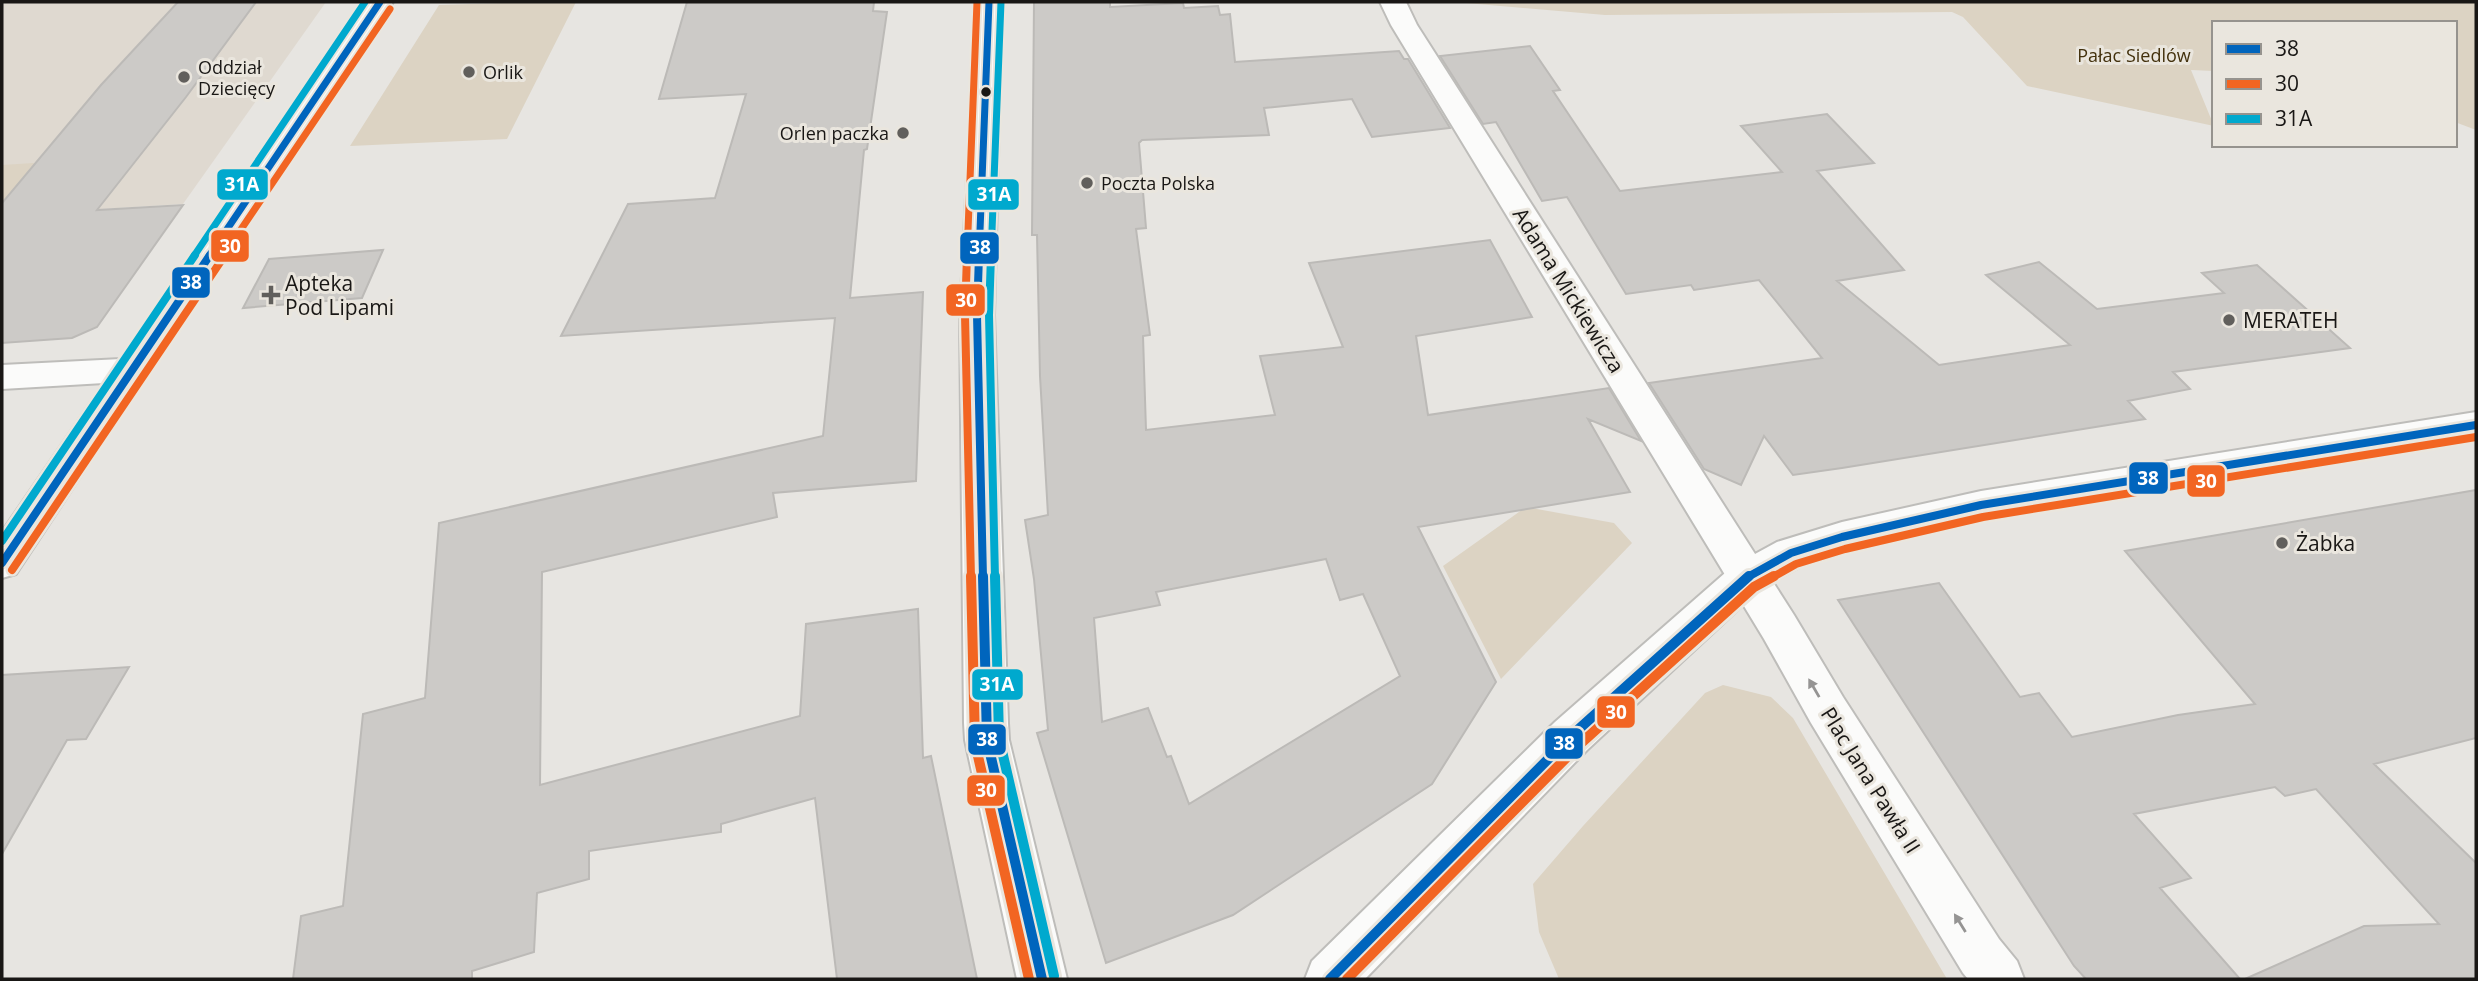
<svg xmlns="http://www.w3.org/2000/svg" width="2478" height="981" font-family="'Open Sans',sans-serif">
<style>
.built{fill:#dfd9d0}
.green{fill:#dcd3c3}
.building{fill:#cccac7;stroke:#bcbab7;stroke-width:2;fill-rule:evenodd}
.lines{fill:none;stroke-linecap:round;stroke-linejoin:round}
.minor-casing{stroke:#bebdba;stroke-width:4}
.major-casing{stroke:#bebdba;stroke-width:4}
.minor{fill:#fbfbfa;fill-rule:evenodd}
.major{fill:#fbfbfa;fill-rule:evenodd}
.bus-1-far2-casing{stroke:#eae6de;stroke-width:11}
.bus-1-far1-casing{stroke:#eae6de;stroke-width:13}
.bus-1-casing{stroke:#eae6de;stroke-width:16}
.bus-2-far2-casing{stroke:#eae6de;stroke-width:11}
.bus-2-far1-casing{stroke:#eae6de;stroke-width:13}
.bus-2-casing{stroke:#eae6de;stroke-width:16}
.bus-3-far2-casing{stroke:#eae6de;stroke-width:11}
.bus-3-far1-casing{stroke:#eae6de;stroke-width:13}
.bus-3-casing{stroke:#eae6de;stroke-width:16}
.bus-1-far2{stroke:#0065bd;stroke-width:7}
.bus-1-far1{stroke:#0065bd;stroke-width:8}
.bus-1{stroke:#0065bd;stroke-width:10}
.bus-2-far2{stroke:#f26522;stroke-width:7}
.bus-2-far1{stroke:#f26522;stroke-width:8}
.bus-2{stroke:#f26522;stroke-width:10}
.bus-3-far2{stroke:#00a9ce;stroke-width:7}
.bus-3-far1{stroke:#00a9ce;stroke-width:8}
.bus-3{stroke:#00a9ce;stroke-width:10}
.oneway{fill:#959493}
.poi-dot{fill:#615f5c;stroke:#eae6de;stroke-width:2.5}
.bus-dot{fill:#191715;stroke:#eae6de;stroke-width:2.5}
.labels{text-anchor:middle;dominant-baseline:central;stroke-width:6;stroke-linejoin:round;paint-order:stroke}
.far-park-label{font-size:18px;fill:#43310d;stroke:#eae6de}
.far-poi-label{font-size:18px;fill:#191715;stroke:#eae6de;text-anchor:start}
.poi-label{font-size:21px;fill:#191715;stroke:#eae6de;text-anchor:start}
.street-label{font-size:21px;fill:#191715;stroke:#eae6de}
.line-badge{stroke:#eae6de;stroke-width:2.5}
.badge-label{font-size:19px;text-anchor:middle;font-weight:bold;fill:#fff}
</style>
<rect width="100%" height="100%" fill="#e7e5e1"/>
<path class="built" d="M2 2H326L183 204 2 215Z"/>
<path class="green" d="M530 2H576L507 139 350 146 439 5Z
M1455 2H2476V130L2455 122V23H2214V71L2191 70 2214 126 2027 86 1963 17 1952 12 1605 15Z
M65 161 23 212 2 213V165Z
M1526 507 1614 523 1632 543 1501 679 1443 566Z
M1723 685 1771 697 1793 718 1947 979H1559L1539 932 1533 884 1583 826 1705 693Z"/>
<path class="building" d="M178 2H256L186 97 97 210 183 205 97 327 72 338 2 343V203L101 85Z
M687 2H874L873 11 887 12 867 149 864 150 850 298 923 292 916 481 773 493 777 517 542 572 540 785 800 716 806 624 918 609 923 758 931 756 977 979H837L815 798 721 824V832L589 851V879L537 893 534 952 472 971V979H293L301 916 343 906 363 714 425 698 439 523 823 436 835 318 561 336 628 204 715 198 746 94 659 99Z
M1034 2H1110V7L1183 3 1184 8 1218 6 1220 15 1230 14 1235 62 1399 51 1404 59H1408L1450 128 1372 137 1352 99 1264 108 1269 135 1142 140 1139 143 1146 228 1136 229 1150 335 1143 336 1146 430 1275 415 1260 356 1343 347 1309 263 1490 240 1532 317 1416 336 1428 415 1609 388 1641 441 1588 419 1630 492 1418 527 1496 682 1432 784 1233 915 1106 963 1037 733 1048 730 1034 579 1025 520 1048 515 1040 376 1037 235H1032ZM1326 559 1340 600 1363 594 1400 676 1189 804 1171 756 1167 757 1148 708 1102 722 1094 618 1160 605 1156 592Z
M1530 46 1560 90 1553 91 1620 191 1782 172 1741 126 1827 114 1874 163 1817 171 1904 270 1837 281 1939 365 2070 345 1986 275 2039 262 2097 309 2224 293 2202 273 2257 265 2350 348 2173 372 2190 389 2128 401 2145 419 1842 468 1793 475 1764 436 1741 485 1704 469 1649 383 1822 358 1759 280 1694 290 1691 285 1626 294 1567 197 1542 201 1496 122 1483 124 1440 56Z
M383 250 362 298 243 308 269 259Z
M2476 490V738L2374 764 2476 863V979H2245L2364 926 2439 924 2316 789 2285 796 2275 787 2134 814 2191 878 2160 888 2240 979H2086L2074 966 1838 600 1939 583 2020 697 2039 693 2072 737 2178 715 2255 704 2125 551Z
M129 667 86 739 67 740 2 854V675Z"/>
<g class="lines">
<defs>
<path id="minor" d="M367 2H393L16 574 2 578V532L104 383 2 389V365L121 359Z
M976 2H1002L994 315 1008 723 1009 740 1067 979H1017L965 740 964 723 960 315Z
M1380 2H1406L1417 25 1794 615 1843 697 1999 939 2017 961 2024 979H1968L1963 973 1811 723 1764 639 1391 25Z"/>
<path id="major" d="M2476 412V438L1981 519 1843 552 1805 564 1761 588 1587 750 1365 979H1305L1312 961 1555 722 1733 566 1777 542 1842 522 1981 491Z"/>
</defs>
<use href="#minor" class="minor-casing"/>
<use href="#major" class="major-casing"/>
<use href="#minor" class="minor"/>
<use href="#major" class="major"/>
<defs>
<path id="bus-1-far2" d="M209 256 380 2
M979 256 989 2"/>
<path id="bus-1-far1" d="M979 255 977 315 983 578
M2 563 210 255
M1746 578 1791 553 1842 537 1981 505 2476 425"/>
<path id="bus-1" d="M983 576 987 740 1042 979
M1330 979 1571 736 1749 576"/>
<path id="bus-2-far2" d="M223 256 390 9
M967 256 977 2"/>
<path id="bus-2-far1" d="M967 255 965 315 971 578
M12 570 225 255
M1771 578 1796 564 1845 549 1983 517 2476 437"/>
<path id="bus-2" d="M971 576 975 743 1029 979
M1347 979 1579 745 1754 587 1774 576"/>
<path id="bus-3-far2" d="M194 256 365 2
M991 256 1001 2"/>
<path id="bus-3-far1" d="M991 255 989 315 995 578
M2 541 195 255"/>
<path id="bus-3" d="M995 576 999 738 1054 976"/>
</defs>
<use href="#bus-1-far2" class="bus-1-far2-casing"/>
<use href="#bus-1-far1" class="bus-1-far1-casing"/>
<use href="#bus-1" class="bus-1-casing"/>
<use href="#bus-2-far2" class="bus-2-far2-casing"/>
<use href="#bus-2-far1" class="bus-2-far1-casing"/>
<use href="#bus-2" class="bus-2-casing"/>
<use href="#bus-3-far2" class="bus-3-far2-casing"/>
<use href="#bus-3-far1" class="bus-3-far1-casing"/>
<use href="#bus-3" class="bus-3-casing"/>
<use href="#bus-1-far2" class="bus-1-far2"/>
<use href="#bus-1-far1" class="bus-1-far1"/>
<use href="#bus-1" class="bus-1"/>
<use href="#bus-2-far2" class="bus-2-far2"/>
<use href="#bus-2-far1" class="bus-2-far1"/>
<use href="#bus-2" class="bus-2"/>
<use href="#bus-3-far2" class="bus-3-far2"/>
<use href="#bus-3-far1" class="bus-3-far1"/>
<use href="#bus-3" class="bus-3"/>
</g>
<defs><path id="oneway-solid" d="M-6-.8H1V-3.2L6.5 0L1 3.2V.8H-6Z" transform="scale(1.75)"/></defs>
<g class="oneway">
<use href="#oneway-solid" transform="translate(1814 688) rotate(-120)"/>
<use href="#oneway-solid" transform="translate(1960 923) rotate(-122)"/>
</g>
<g class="poi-dot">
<circle cx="469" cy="72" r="7"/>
<circle cx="184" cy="77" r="7"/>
<circle cx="903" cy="133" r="7"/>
<circle cx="1087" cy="183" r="7"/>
<path d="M267.5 284.5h7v7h7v7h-7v7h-7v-7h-7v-7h7z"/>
<circle cx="2229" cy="320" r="7"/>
<circle cx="2282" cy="543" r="7"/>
</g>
<circle class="bus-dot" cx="986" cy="92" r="6"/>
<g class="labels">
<g class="far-park-label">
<text x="2134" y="55">Pałac Siedlów</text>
</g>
<g class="far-poi-label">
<text x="198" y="67">Oddział<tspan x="198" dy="21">Dziecięcy</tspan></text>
<text x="483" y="72">Orlik</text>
<text x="889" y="133" text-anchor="end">Orlen paczka</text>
<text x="1101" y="183">Poczta Polska</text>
</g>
<g class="poi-label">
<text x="285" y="283">Apteka<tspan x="285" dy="24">Pod Lipami</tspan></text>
<text x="2243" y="320">MERATEH</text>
<text x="2296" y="543">Żabka</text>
</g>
<g class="street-label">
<text transform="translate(1569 290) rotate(58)">Adama Mickiewicza</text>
<text transform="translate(1871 780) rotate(58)">Plac Jana Pawła II</text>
</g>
</g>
<g class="line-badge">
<rect x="216" y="168" width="53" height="33" rx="7" fill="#00a9ce"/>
<rect x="967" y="178" width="53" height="33" rx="7" fill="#00a9ce"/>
<rect x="210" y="229" width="40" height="34" rx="7" fill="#f26522"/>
<rect x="959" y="231" width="41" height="34" rx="7" fill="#0065bd"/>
<rect x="171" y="266" width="40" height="33" rx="7" fill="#0065bd"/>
<rect x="945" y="283" width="41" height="34" rx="7" fill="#f26522"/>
<rect x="2128" y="461" width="41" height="34" rx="7" fill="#0065bd"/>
<rect x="2186" y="464" width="40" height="34" rx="7" fill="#f26522"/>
<rect x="971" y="668" width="53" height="33" rx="7" fill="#00a9ce"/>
<rect x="1596" y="695" width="40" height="34" rx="7" fill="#f26522"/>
<rect x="967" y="723" width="40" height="33" rx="7" fill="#0065bd"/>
<rect x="1544" y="727" width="40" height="33" rx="7" fill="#0065bd"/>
<rect x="966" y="774" width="40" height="33" rx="7" fill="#f26522"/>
</g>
<g class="badge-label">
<text x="242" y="191">31A</text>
<text x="994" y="201">31A</text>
<text x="230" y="253">30</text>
<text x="980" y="254">38</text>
<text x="191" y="289">38</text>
<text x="966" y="307">30</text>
<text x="2148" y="485">38</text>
<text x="2206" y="488">30</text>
<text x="997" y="691">31A</text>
<text x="1616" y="719">30</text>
<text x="987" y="746">38</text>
<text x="1564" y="750">38</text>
<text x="986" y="797">30</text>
</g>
<rect width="2478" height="981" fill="none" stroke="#191715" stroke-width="7"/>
<rect x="2212" y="21" width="245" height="126" fill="#eae6de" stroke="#96938e" stroke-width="2"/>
<rect x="2226" y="44" width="35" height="10" fill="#0065bd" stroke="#96938e" stroke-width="2"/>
<text x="2275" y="56" font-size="21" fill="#191715">38</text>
<rect x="2226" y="79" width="35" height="10" fill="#f26522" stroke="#96938e" stroke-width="2"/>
<text x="2275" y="91" font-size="21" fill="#191715">30</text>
<rect x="2226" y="114" width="35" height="10" fill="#00a9ce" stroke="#96938e" stroke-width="2"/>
<text x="2275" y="126" font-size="21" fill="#191715">31A</text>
</svg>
